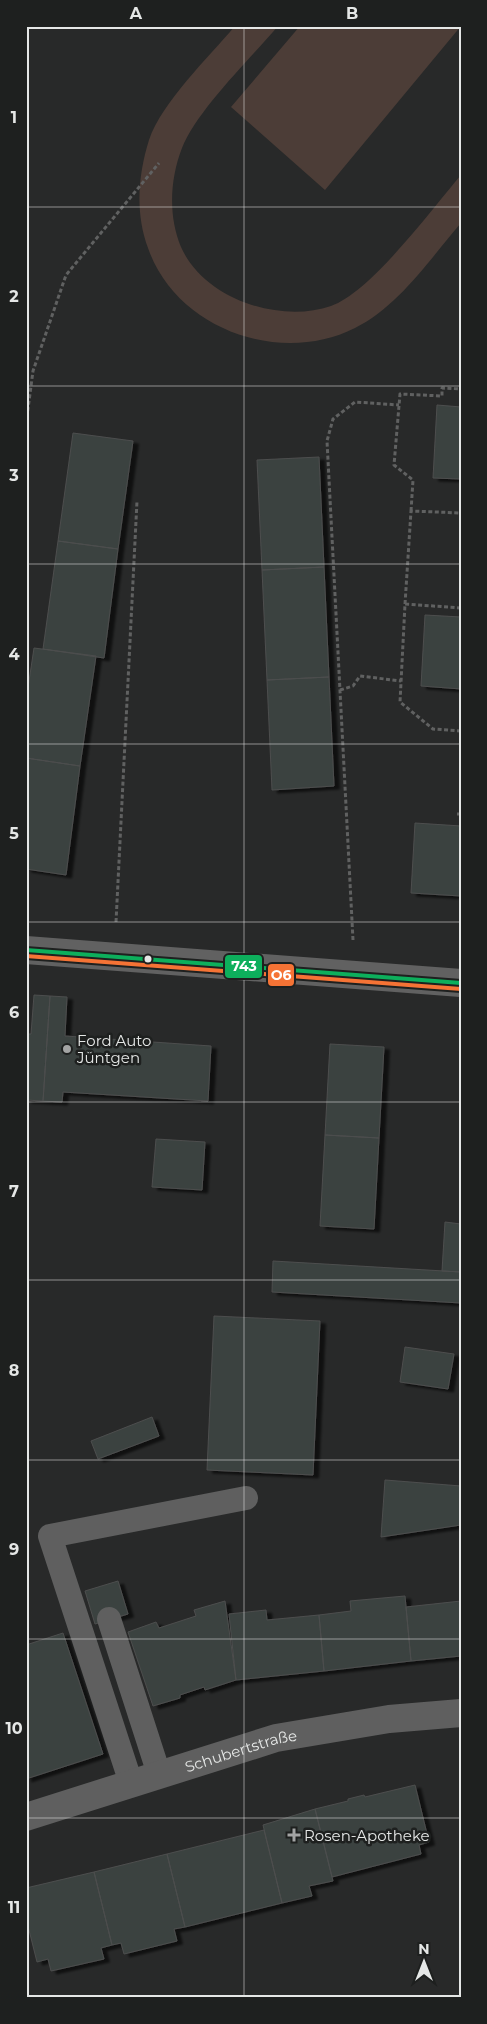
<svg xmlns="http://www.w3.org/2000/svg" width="487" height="2024" font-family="Montserrat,sans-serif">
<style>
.green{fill:#4c3d37}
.building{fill:#3b4240;stroke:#4d4e4e;filter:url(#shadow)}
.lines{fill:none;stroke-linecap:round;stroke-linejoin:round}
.path{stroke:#606161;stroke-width:3;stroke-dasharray:4 2.5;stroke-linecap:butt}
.lane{stroke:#5f5f5f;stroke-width:24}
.street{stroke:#5f5f5f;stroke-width:28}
.secondary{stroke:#616161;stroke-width:28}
.bus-1-casing{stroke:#1e201f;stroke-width:8}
.bus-2-casing{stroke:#1e201f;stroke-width:8}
.bus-1{stroke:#0daf5c;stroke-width:4}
.bus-2{stroke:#f57335;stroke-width:4}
.grid{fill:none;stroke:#e5e7e6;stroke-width:1;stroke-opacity:0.55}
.bus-dot{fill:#e5e7e6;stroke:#1e201f;stroke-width:2}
.poi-dot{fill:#a3a4a4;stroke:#1e201f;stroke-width:2}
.labels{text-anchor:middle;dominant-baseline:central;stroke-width:5;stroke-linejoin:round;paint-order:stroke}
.poi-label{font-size:15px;fill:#e5e7e6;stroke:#1e201f;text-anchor:start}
.street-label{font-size:15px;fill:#e5e7e6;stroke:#1e201f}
.line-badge{stroke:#1e201f;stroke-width:2}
.badge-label{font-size:14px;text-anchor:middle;font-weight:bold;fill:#fff}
.neatline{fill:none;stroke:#e5e7e6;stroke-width:2}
.grid-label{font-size:16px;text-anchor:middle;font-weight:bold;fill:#e5e7e6}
</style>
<defs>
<filter id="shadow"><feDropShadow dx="5.5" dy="3" stdDeviation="1" flood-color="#0009"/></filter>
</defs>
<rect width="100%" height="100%" fill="#282929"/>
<path class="green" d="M235 26H278C251 58 197 110 182 148 170 179 168 216 181 247 204 299 280 324 331 306 371 292 431 210 461 175V223C429 260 399 306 355 328 280 366 176 329 148 248 135 213 138 175 149 140 162 102 208 58 235 26Z
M300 26H461L325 190 231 107Z"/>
<path class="building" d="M437 405 461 407V479L433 478Z
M73 433 133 441 118 549 58 541Z
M319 457 324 567 262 570 257 460Z
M58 541 118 549 104 658 43 649Z
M324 567 329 677 267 680 262 570Z
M425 615 461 617V689L421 686Z
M34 648 96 656 80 766 26 758V701Z
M329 677 334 786 272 790 267 680Z
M26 758 80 766 66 875 26 869Z
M415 823 461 826V896L411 893Z
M34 995 50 996 43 1101 26 1100V1034H31Z
M50 996 67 997 65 1036 211 1046 208 1101 63 1092 62 1102 43 1101Z
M330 1044 384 1047 379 1138 325 1135Z
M325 1135 379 1138 374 1229 320 1226Z
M156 1139 205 1142 202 1190 152 1187Z
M445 1222 461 1224V1272L442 1271Z
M273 1261 461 1272V1303L272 1292Z
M214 1316 320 1321 313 1475 207 1470Z
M405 1347 454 1354 448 1389 400 1382Z
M152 1417 159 1436 98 1459 91 1441Z
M385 1480 461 1486V1525L381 1537Z
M118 1581 128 1614 95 1624 85 1591Z
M405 1596 411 1661 324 1671 319 1615 351 1611 350 1601Z
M225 1601 236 1680 205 1690 204 1687 180 1695V1698L153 1706 128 1632 156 1622 159 1628 196 1616 194 1610Z
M461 1601V1656L411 1661 406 1607Z
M266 1610 267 1620 319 1615 324 1671 236 1680 229 1614Z
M63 1633 103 1754 26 1779V1645Z
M415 1785 429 1842 419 1845 421 1854 332 1877 315 1809 348 1801V1799L364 1795 365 1797Z
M315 1809 333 1881 309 1886 312 1896 282 1903 263 1825Z
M264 1830 282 1903 185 1927 167 1854Z
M167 1854 185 1927 174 1929 177 1941 124 1954 121 1943 112 1945 94 1872Z
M94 1872 112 1945 101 1948 104 1959 51 1971 48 1959 37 1962 26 1918V1888Z"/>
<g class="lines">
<path class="path" d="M26 424 33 371 66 275 159 163
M411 511 413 480 394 465 400 394 442 396V388L461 389
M405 604 411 511 461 513
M461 608 405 604 400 702 433 729 461 731
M340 690 353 686 360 676 401 681
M457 814H461
M116 922 137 501
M353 940 327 441 333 419 355 402 399 405"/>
<path class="lane" d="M109 1619 159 1774
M131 1783 50 1536 246 1498"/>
<path class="street" id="s1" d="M26 1817 276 1738 389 1719 461 1713"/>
<path class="secondary" d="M26 950 461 983"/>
<defs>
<path id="bus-1" d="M26 950 461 983"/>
<path id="bus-2" d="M26 956 461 989"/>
</defs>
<use href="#bus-1" class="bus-1-casing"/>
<use href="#bus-2" class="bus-2-casing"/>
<use href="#bus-1" class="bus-1"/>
<use href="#bus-2" class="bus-2"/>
</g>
<path class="grid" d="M244 26V1998M26 207H461M26 386H461M26 564H461M26 744H461M26 922H461M26 1102H461M26 1280H461M26 1460H461M26 1639H461M26 1818H461"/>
<circle class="bus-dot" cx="148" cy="959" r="4.5"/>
<g class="poi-dot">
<circle cx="67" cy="1049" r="5"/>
<path d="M291.5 1827.5h5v5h5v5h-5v5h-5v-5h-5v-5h5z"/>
</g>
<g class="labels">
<g class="poi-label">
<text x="77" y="1040">Ford Auto<tspan x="77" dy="17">Jüntgen</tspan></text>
<text x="304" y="1835">Rosen-Apotheke</text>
</g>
<g class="street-label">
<text stroke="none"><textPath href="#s1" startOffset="225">Schubertstraße</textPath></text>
</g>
</g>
<g class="line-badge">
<rect x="224" y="954" width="39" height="25" rx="5" fill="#0daf5c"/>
<rect x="267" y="963" width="28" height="24" rx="5" fill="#f57335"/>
</g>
<g class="badge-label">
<text x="244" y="971">743</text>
<text x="281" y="980">O6</text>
</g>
<rect width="487" height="2024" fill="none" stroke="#1e201f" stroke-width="55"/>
<g transform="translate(424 1962)" stroke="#1e201f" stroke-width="4" paint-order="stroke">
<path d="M0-4L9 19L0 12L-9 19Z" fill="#e5e7e6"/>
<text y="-8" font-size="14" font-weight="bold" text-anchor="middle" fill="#e5e7e6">N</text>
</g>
<rect x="28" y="28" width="432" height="1968" class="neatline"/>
<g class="grid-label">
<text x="136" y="19">A</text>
<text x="352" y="19">B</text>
<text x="14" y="123">1</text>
<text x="14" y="302">2</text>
<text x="14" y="481">3</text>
<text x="14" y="660">4</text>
<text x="14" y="839">5</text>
<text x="14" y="1018">6</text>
<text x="14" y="1197">7</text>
<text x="14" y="1376">8</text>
<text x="14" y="1555">9</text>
<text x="14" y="1734">10</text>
<text x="14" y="1913">11</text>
</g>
</svg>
